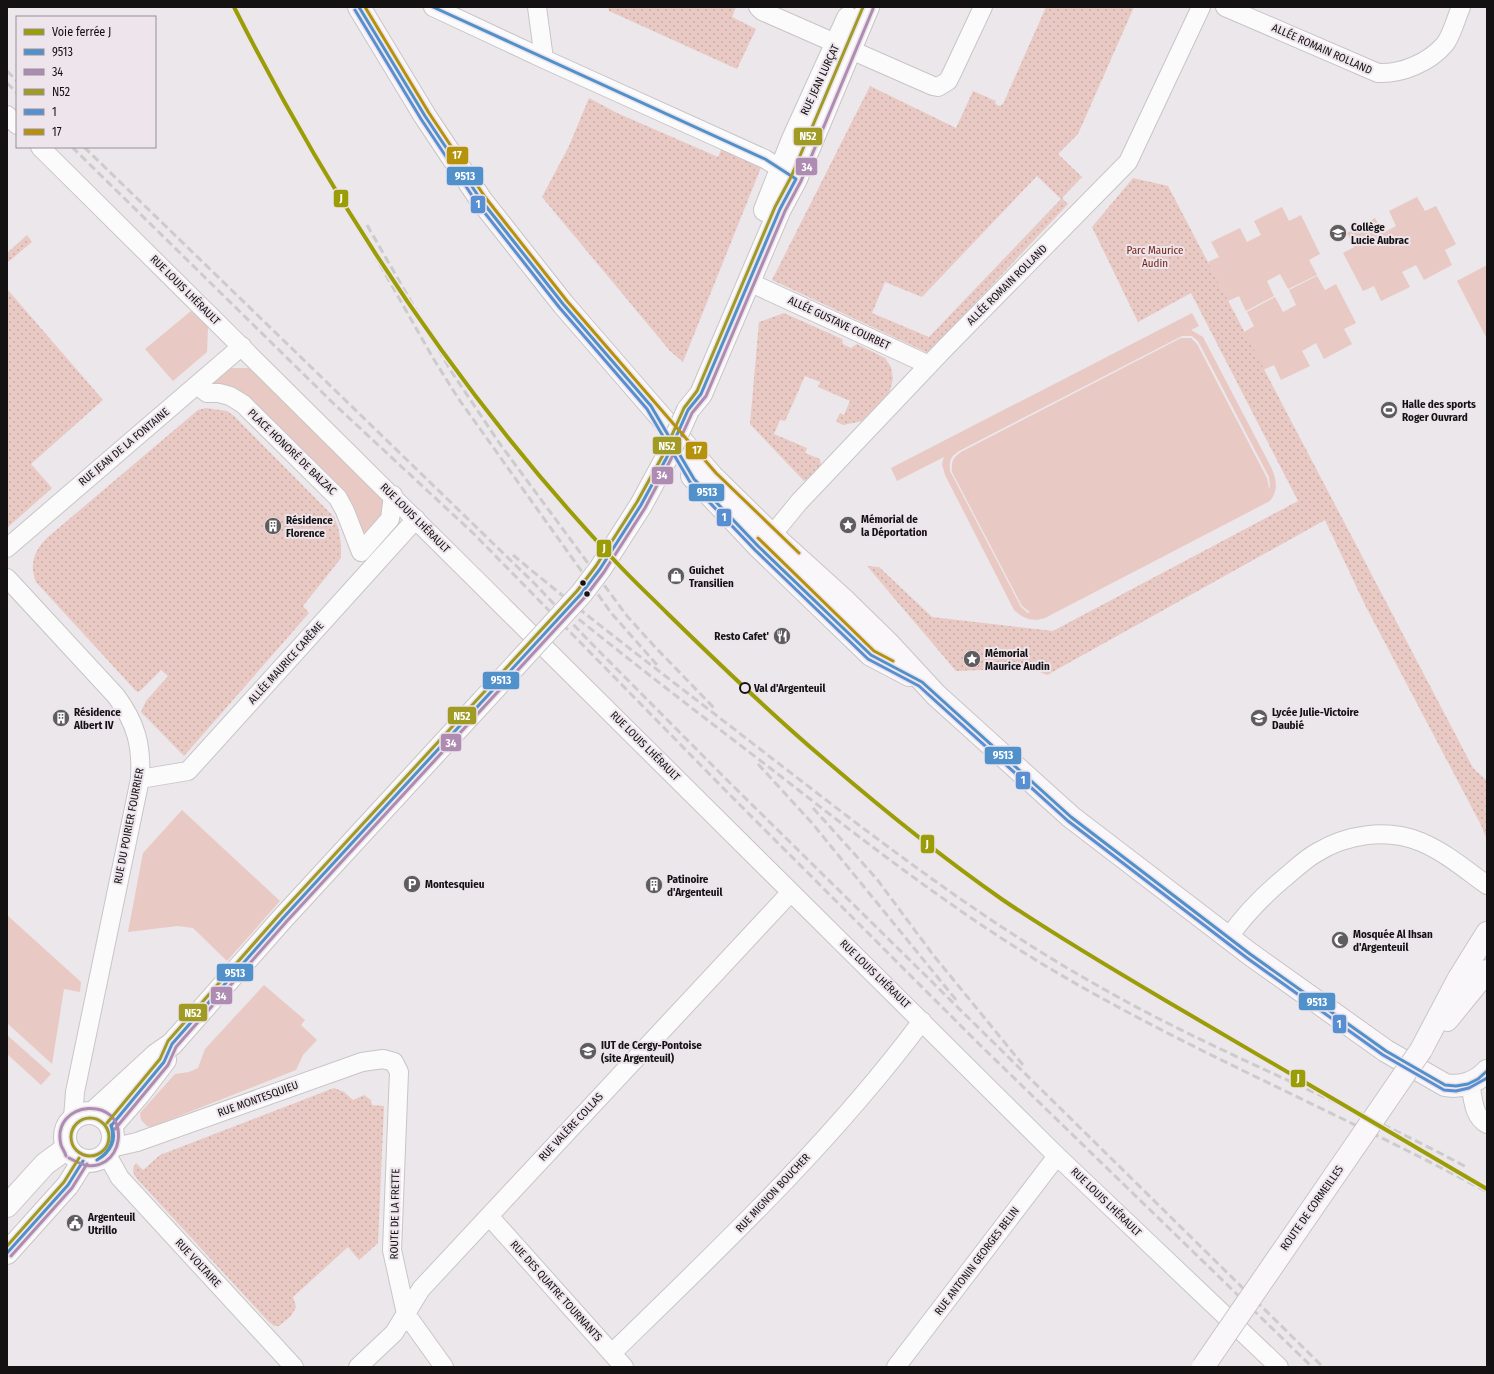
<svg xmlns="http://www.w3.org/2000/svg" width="1494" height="1374" font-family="'Fira Sans Condensed',sans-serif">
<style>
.grass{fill:#e9c9c4;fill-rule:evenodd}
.park{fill:url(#park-dots);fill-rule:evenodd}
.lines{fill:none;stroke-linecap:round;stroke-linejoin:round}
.minor-casing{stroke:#c8c5c7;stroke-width:20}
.tertiary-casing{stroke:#c8c5c7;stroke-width:24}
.secondary-casing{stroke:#c8c5c7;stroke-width:24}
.minor{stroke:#fcfbfc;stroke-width:18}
.tertiary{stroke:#fcfbfc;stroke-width:22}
.secondary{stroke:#f9f7f9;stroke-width:22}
.rail{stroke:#ccc;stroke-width:3;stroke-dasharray:8 4;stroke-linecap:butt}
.tertiary-bridge-casing{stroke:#c8c5c7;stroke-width:24;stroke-linecap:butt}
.secondary-bridge-casing{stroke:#c8c5c7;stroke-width:24;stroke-linecap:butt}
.tertiary-bridge{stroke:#fcfbfc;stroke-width:22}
.secondary-bridge{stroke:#f9f7f9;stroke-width:22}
.bus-1-casing{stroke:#ede5eb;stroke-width:6}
.bus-2-casing{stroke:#ede5eb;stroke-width:6}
.bus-3-casing{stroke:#ede5eb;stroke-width:6}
.bus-4-casing{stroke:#ede5eb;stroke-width:6}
.bus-5-casing{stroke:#ede5eb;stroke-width:6}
.bus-1{stroke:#5091cb;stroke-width:3}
.bus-2{stroke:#ae8cb1;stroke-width:3}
.bus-3{stroke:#a09b24;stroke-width:3}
.bus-4{stroke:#588fd2;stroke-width:3}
.bus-5{stroke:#b6920a;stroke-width:3}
.rail-1-casing{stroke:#ede5eb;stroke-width:7}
.rail-1{stroke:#9a9d05;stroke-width:4}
.bus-dot{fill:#141113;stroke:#ede5eb;stroke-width:1.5}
.stop-dot{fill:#ede5eb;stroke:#141113;stroke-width:2}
.labels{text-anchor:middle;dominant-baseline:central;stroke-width:4;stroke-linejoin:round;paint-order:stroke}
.street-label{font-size:11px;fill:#141113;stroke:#ede5eb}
.poi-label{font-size:11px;font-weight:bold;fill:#141113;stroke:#ede5eb;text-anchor:start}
.park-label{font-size:11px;fill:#752318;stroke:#ede5eb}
.stop-label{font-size:11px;font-weight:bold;fill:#141113;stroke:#ede5eb;text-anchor:start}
.line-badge{stroke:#ede5eb;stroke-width:1.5}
.badge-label{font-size:11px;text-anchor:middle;font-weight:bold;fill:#fff}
</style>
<defs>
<pattern id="park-dots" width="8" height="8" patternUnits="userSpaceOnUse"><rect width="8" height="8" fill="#e9c9c4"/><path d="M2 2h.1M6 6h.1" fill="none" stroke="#c7aca8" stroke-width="1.8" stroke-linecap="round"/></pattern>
</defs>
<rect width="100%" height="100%" fill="#ebe7ea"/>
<path class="grass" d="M1417 197 1425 211 1436 206 1456 244 1445 250 1452 265 1424 280 1416 265 1402 272 1410 287 1381 301 1374 286 1363 291 1343 253 1354 247 1347 233 1375 218 1383 233 1396 226 1389 211Z
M1282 207 1289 221 1301 215 1320 254 1309 260 1317 275 1288 289 1280 274 1267 281 1274 296 1246 311 1239 296 1228 301 1208 262 1219 257 1211 242 1240 228 1247 242 1261 235 1254 221Z
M1487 265V339L1457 281Z
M1317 276 1325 290 1336 284 1356 323 1344 329 1352 344 1324 359 1316 343 1302 351 1310 366 1281 380 1274 365 1263 370 1244 332 1254 326 1247 312 1275 297 1283 312 1296 305 1289 290Z
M191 311 208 327 207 352 173 381 145 349Z
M1192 313 1199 326 1191 330 1203 337 1272 469C1277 482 1278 490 1270 501L1045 618C1032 622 1024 619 1014 610L945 475 942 464 944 457 897 481 891 468ZM1182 336H1192L1198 341 1269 477 1270 487 1263 495 1269 488 1267 478 1197 344 1191 338H1181L961 452C953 458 951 462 952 472L1022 606 1030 612 1028 613 1021 607 950 471C949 461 950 457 959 451Z
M229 368H253L390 506 364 535 359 534 344 499 209 385Z
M182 810 280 901 227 961 193 928 178 926 128 932 143 853Z
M7 915 81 982 80 992 64 989 52 1064 7 1023Z
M264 985 305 1020 301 1025 317 1040 303 1055 296 1070 151 1127 147 1126 141 1120 140 1113 175 1074 189 1072 198 1068 205 1049Z
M7 1035 51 1074 41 1085 7 1054Z"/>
<path class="park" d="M608 7H736L732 17 756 29 737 69 609 11Z
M1046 7H1134L1078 134 1058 154 1082 177 1062 198 1068 204 928 353 772 280 870 86 956 128 973 91 996 101 995 104 1000 106 1003 104ZM1037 176 1061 199 929 337 872 313 885 282 922 297Z
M589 98 617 113 718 157 723 146 762 165 683 362 670 351 542 197 569 146Z
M1133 178 1168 186 1473 768 1487 781V840L1481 825 1364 603 1325 520 1047 675 1031 668 956 671 867 566 879 567 932 617 1053 631 1298 501 1191 293 1138 322 1092 227Z
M27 235 32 242 7 263V253Z
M7 289 103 400 31 464 52 488 7 528Z
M784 313 842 339 843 344 851 348 857 344 885 358 891 367 893 379 889 394 862 421 843 425 836 421 840 413 844 415 850 401 818 387 820 382 805 376 785 421 780 420 774 434 807 448 805 453 820 459 821 466 804 481 750 424 759 322Z
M206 408 227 411 234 416 334 517 338 527 341 544V558L303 606 309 613 184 756 141 712 146 701 168 676 161 670 141 690 138 692 135 690 36 582C29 565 34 550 48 537L198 410Z
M334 1088 344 1092 353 1100 364 1095 371 1100 372 1105 384 1106 378 1243 359 1260 348 1247 293 1297 296 1307 291 1316 279 1326H274L269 1322 138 1180C133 1174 131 1170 136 1163L143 1170 160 1155Z"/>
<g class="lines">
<defs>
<path id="minor" d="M433 7 544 59 765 159 792 176
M537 7 544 59
M758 7 762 11 933 86 938 87 948 81 952 73 983 7
M1225 7 1378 73C1401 74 1429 63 1445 44 1452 35 1456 18 1461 7
M7 115 17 125
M40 147 1057 1156 1279 1367
M749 282 929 365
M197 385 207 393H219L230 396 243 404 338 498 345 511 361 552 390 519 393 495
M772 535 799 502 944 349 1128 162 1201 7
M7 548 242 346
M7 578 116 696C136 723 142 745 140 779L75 1092 73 1118
M140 779 188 771 416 519
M1229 937C1244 915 1263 896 1283 879 1294 870 1304 860 1316 853 1347 834 1387 828 1421 842 1445 852 1466 870 1487 885
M1470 1083C1473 1097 1473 1117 1487 1124
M111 1148 137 1142 362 1062 383 1059 394 1062 399 1072 392 1250 406 1314 444 1367
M107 1155 120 1178 294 1367
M489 1216 624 1367
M612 1353C720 1248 831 1143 922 1021
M358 1367 394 1333 421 1289 791 892
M896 1367 1057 1156"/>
<path id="tertiary" d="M765 210 793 139 848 18
M688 410 701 394 780 209 796 179 868 7
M65 1137a24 24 0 1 1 48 0a24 24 0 1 1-48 0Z
M93 1113 156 1055 172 1044 283 918 481 703
M111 1126 139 1094 165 1060
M7 1206 45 1164 67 1148
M7 1253 68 1185 83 1161"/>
<path id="secondary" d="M359 7 425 116 481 200 563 304 712 476 772 535 846 602 887 642 936 695 1071 817 1250 954 1386 1051 1445 1085C1460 1088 1476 1083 1487 1071
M692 476 758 546 871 655 909 675
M1447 1020 1487 971
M1421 1050 1459 978 1487 933"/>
</defs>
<use href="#minor" class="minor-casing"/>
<use href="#tertiary" class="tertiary-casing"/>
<use href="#secondary" class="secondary-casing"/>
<use href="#minor" class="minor"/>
<use href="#tertiary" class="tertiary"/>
<use href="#secondary" class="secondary"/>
<path class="rail" d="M7 71 17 81
M7 83 17 93
M72 147 334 404 474 534 725 790 979 1044 1312 1367
M84 147 535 584 589 641 730 783 1323 1367
M367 225 451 371 500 444 627 616 655 647 715 709
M362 233 433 358 458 398 612 614 658 666
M513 555C592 621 675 683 756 746 865 830 973 915 1093 983 1214 1053 1345 1101 1468 1168
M560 604C630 661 702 716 774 771 860 838 946 905 1039 962 1183 1049 1339 1112 1487 1192
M758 764 812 823 957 1001
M813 808 876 878 934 956 1023 1065"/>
<defs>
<path id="tertiary-bridge" d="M481 703 581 594 600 569 641 505 667 457 688 410"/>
<path id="secondary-bridge" d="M1203 1367 1421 1050"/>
</defs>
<use href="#tertiary-bridge" class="tertiary-bridge-casing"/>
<use href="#secondary-bridge" class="secondary-bridge-casing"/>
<use href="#tertiary-bridge" class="tertiary-bridge"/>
<use href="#secondary-bridge" class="secondary-bridge"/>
<defs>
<path id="bus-1" d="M359 7 425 116 481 200 563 304 651 406 694 479 758 546 871 655 922 682 1071 817 1250 954 1386 1051 1445 1085 1456 1086 1468 1084 1478 1079 1487 1071
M111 1126 164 1062 172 1044 283 918 581 594 600 569 641 505 667 457 688 410 701 394 780 209 796 179 765 159 433 7
M97 1160C111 1151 115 1140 111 1125
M97 1160C110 1153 118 1139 111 1125
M7 1253 68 1185 83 1161"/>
<path id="bus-2" d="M115 1129 168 1065 176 1047 287 921 585 597 604 572 645 508 671 459 692 413 706 396 785 211 801 181 873 9
M66 1156C65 1152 62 1148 61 1145 50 1100 125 1094 118 1141 117 1149 112 1157 106 1161 92 1170 82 1165 69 1158
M11 1256 72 1188 87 1164"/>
<path id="bus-3" d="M71 1137a19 19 0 1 1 38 0a19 19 0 1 1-38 0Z
M107 1123 160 1059 168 1041 279 915 577 591 596 566 637 502 663 455 684 408 697 391 775 207 791 177 863 7
M7 1246 64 1182 79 1158"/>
<path id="bus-4" d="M355 10 421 119 477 203 559 307 647 409 690 482 755 550 868 659 919 686 1068 821 1247 958 1383 1055 1444 1090 1456 1091 1469 1088 1487 1078"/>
<path id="bus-5" d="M365 7 429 113 485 197 567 301 716 473 799 553
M758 538 874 651 893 661"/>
</defs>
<use href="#bus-1" class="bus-1-casing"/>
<use href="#bus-2" class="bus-2-casing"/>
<use href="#bus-3" class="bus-3-casing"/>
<use href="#bus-4" class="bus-4-casing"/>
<use href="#bus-5" class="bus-5-casing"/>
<use href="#bus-1" class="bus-1"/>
<use href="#bus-2" class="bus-2"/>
<use href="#bus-3" class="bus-3"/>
<use href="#bus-4" class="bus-4"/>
<use href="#bus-5" class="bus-5"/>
<defs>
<path id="rail-1" d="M234 7C333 202 457 391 606 551 625 573 647 593 668 614 718 663 769 712 823 758 881 808 940 856 1003 900 1056 936 1112 969 1168 1002 1274 1065 1381 1126 1487 1189"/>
</defs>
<use href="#rail-1" class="rail-1-casing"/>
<use href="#rail-1" class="rail-1"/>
</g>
<defs>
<symbol id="school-disc" viewBox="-11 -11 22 22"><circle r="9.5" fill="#5f5c5e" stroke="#ede5eb"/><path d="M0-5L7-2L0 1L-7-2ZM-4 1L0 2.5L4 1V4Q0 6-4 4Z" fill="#fff"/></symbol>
<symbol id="stadium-disc" viewBox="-11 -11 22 22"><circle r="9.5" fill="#5f5c5e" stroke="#ede5eb"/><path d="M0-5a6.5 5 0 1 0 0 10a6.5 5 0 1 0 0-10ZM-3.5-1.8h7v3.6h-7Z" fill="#fff"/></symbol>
<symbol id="sight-disc" viewBox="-11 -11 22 22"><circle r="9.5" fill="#5f5c5e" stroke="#ede5eb"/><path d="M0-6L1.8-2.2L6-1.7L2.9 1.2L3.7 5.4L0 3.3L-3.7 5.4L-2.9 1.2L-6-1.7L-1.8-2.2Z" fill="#fff"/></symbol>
<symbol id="building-disc" viewBox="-11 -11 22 22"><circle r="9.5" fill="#5f5c5e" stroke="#ede5eb"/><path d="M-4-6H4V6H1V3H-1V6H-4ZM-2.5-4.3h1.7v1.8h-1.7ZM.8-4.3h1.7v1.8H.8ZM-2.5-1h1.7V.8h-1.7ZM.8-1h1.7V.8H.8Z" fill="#fff"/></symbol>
<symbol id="shop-disc" viewBox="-11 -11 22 22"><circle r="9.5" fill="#5f5c5e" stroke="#ede5eb"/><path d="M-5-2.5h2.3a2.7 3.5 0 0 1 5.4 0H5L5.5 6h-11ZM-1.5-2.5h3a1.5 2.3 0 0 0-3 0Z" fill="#fff"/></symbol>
<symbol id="restaurant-disc" viewBox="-11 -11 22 22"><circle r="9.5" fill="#5f5c5e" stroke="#ede5eb"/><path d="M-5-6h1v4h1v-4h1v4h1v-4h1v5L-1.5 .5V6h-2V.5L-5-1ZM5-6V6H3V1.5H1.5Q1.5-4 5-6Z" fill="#fff"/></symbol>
<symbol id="parking-disc" viewBox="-11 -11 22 22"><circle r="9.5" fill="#5f5c5e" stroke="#ede5eb"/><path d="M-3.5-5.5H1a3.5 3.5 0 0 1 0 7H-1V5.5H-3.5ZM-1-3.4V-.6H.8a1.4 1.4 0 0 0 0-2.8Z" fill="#fff"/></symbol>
<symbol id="mosque-disc" viewBox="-11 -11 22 22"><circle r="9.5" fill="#5f5c5e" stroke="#ede5eb"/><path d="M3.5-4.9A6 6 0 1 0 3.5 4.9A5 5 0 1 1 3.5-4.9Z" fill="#fff"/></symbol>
<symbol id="university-disc" viewBox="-11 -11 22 22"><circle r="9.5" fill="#5f5c5e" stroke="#ede5eb"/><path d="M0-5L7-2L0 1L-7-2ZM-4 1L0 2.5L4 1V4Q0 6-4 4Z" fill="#fff"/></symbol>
<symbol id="civic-disc" viewBox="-11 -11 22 22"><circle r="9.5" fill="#5f5c5e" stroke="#ede5eb"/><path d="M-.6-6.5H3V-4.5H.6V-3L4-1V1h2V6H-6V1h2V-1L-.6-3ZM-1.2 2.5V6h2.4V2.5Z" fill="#fff"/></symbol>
</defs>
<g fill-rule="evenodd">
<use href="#school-disc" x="1328" y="223" width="20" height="20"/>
<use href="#stadium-disc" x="1379" y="400" width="20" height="20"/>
<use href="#sight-disc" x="838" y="515" width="20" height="20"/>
<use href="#building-disc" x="263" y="516" width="20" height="20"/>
<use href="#shop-disc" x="666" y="566" width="20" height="20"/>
<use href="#restaurant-disc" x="772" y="626" width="20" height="20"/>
<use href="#sight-disc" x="962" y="649" width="20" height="20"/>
<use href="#building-disc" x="51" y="708" width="20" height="20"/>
<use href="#school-disc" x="1249" y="708" width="20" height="20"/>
<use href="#parking-disc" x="402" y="874" width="20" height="20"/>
<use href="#building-disc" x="644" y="875" width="20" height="20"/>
<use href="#mosque-disc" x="1330" y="930" width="20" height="20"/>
<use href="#university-disc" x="578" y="1041" width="20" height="20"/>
<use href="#civic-disc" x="65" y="1213" width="20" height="20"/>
</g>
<g class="bus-dot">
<circle cx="583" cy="583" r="3.5"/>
<circle cx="587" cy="594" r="3.5"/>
</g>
<circle class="stop-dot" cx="745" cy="688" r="5"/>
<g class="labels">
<g class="street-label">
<text transform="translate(1322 49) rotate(24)">ALLÉE ROMAIN ROLLAND</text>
<text transform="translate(820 80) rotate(-65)">RUE JEAN LURÇAT</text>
<text transform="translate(1007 285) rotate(-45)">ALLÉE ROMAIN ROLLAND</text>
<text transform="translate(185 290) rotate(45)">RUE LOUIS LHÉRAULT</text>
<text transform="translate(839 323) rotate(25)">ALLÉE GUSTAVE COURBET</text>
<text transform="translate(124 447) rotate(-40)">RUE JEAN DE LA FONTAINE</text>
<text transform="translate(292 452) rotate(44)">PLACE HONORÉ DE BALZAC</text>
<text transform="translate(415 518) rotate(45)">RUE LOUIS LHÉRAULT</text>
<text transform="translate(286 663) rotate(-48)">ALLÉE MAURICE CARÊME</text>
<text transform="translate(645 746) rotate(45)">RUE LOUIS LHÉRAULT</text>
<text transform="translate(129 826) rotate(-79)">RUE DU POIRIER FOURRIER</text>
<text transform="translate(875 974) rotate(44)">RUE LOUIS LHÉRAULT</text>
<text transform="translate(258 1099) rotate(-20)">RUE MONTESQUIEU</text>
<text transform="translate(571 1127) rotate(-47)">RUE VALÈRE COLLAS</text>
<text transform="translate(773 1193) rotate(-47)">RUE MIGNON BOUCHER</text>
<text transform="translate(1106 1202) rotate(44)">RUE LOUIS LHÉRAULT</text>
<text transform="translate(1312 1208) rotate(-55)">ROUTE DE CORMEILLES</text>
<text transform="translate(395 1214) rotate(-89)">ROUTE DE LA FRETTE</text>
<text transform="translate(977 1261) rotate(-53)">RUE ANTONIN GEORGES BELIN</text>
<text transform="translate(198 1263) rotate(47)">RUE VOLTAIRE</text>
<text transform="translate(556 1291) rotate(48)">RUE DES QUATRE TOURNANTS</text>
</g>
<g class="poi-label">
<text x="1351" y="227">Collège<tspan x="1351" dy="13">Lucie Aubrac</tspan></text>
<text x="1402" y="404">Halle des sports<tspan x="1402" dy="13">Roger Ouvrard</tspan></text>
<text x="861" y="519">Mémorial de<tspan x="861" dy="13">la Déportation</tspan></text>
<text x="286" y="520">Résidence<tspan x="286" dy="13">Florence</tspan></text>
<text x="689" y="570">Guichet<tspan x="689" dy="13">Transilien</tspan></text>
<text x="769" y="636" text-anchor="end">Resto Cafet'</text>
<text x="985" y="653">Mémorial<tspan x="985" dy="13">Maurice Audin</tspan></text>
<text x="74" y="712">Résidence<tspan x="74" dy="13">Albert IV</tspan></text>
<text x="1272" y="712">Lycée Julie-Victoire<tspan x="1272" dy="13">Daubié</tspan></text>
<text x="667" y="879">Patinoire<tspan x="667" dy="13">d'Argenteuil</tspan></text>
<text x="425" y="884">Montesquieu</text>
<text x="1353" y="934">Mosquée Al Ihsan<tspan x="1353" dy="13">d'Argenteuil</tspan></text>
<text x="601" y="1045">IUT de Cergy-Pontoise<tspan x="601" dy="13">(site Argenteuil)</tspan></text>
<text x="88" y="1217">Argenteuil<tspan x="88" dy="13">Utrillo</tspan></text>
</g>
<g class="park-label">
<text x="1155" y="250">Parc Maurice<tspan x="1155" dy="13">Audin</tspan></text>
</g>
<g class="stop-label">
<text x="754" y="688">Val d'Argenteuil</text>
</g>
</g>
<g class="line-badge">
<rect x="793" y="127" width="30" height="19" rx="4" fill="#a09b24"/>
<rect x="446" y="146" width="23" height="19" rx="4" fill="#b6920a"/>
<rect x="795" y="157" width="23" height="19" rx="4" fill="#ae8cb1"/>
<rect x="446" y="166" width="38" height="20" rx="4" fill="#5091cb"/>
<rect x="333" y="189" width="16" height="19" rx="4" fill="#9a9d05"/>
<rect x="470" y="195" width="16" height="19" rx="4" fill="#588fd2"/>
<rect x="652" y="436" width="30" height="19" rx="4" fill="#a09b24"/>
<rect x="685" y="441" width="23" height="19" rx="4" fill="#b6920a"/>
<rect x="651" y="466" width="23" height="19" rx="4" fill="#ae8cb1"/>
<rect x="688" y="483" width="37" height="19" rx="4" fill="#5091cb"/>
<rect x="716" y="508" width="16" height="19" rx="4" fill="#588fd2"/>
<rect x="596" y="539" width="16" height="19" rx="4" fill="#9a9d05"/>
<rect x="482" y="671" width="38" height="19" rx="4" fill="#5091cb"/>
<rect x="447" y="706" width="30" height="19" rx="4" fill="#a09b24"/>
<rect x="440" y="733" width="22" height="19" rx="4" fill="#ae8cb1"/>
<rect x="984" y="746" width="38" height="19" rx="4" fill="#5091cb"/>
<rect x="1015" y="771" width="16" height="19" rx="4" fill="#588fd2"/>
<rect x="920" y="834" width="15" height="20" rx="4" fill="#9a9d05"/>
<rect x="216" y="963" width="38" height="19" rx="4" fill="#5091cb"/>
<rect x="210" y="986" width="23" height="19" rx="4" fill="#ae8cb1"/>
<rect x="1298" y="992" width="38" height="19" rx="4" fill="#5091cb"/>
<rect x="178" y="1003" width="30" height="19" rx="4" fill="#a09b24"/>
<rect x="1332" y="1014" width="15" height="20" rx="4" fill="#588fd2"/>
<rect x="1290" y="1069" width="16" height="19" rx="4" fill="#9a9d05"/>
</g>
<g class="badge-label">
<text x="808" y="140">N52</text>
<text x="457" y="159">17</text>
<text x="807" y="171">34</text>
<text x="465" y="180">9513</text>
<text x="341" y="202">J</text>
<text x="478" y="208">1</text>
<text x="667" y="450">N52</text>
<text x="697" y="454">17</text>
<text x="662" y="479">34</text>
<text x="707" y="496">9513</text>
<text x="724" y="521">1</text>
<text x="604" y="552">J</text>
<text x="501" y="684">9513</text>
<text x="462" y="720">N52</text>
<text x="451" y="747">34</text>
<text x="1003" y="759">9513</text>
<text x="1023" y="784">1</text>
<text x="927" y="848">J</text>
<text x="235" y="977">9513</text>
<text x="221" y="1000">34</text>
<text x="1317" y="1006">9513</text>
<text x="193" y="1017">N52</text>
<text x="1339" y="1028">1</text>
<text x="1298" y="1082">J</text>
</g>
<rect width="1494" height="1374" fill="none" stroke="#141113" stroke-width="16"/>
<rect x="16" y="16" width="140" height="132" fill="#ede5eb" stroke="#969095"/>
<rect x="24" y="29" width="20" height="6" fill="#9a9d05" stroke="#969095"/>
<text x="52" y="36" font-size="12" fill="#141113">Voie ferrée J</text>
<rect x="24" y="49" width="20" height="6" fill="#5091cb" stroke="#969095"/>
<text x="52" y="56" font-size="12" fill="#141113">9513</text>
<rect x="24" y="69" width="20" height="6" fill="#ae8cb1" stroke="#969095"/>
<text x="52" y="76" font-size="12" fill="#141113">34</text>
<rect x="24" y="89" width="20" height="6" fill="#a09b24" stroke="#969095"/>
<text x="52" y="96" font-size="12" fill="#141113">N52</text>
<rect x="24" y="109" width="20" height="6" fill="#588fd2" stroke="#969095"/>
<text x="52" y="116" font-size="12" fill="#141113">1</text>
<rect x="24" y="129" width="20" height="6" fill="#b6920a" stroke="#969095"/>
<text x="52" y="136" font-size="12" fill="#141113">17</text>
</svg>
